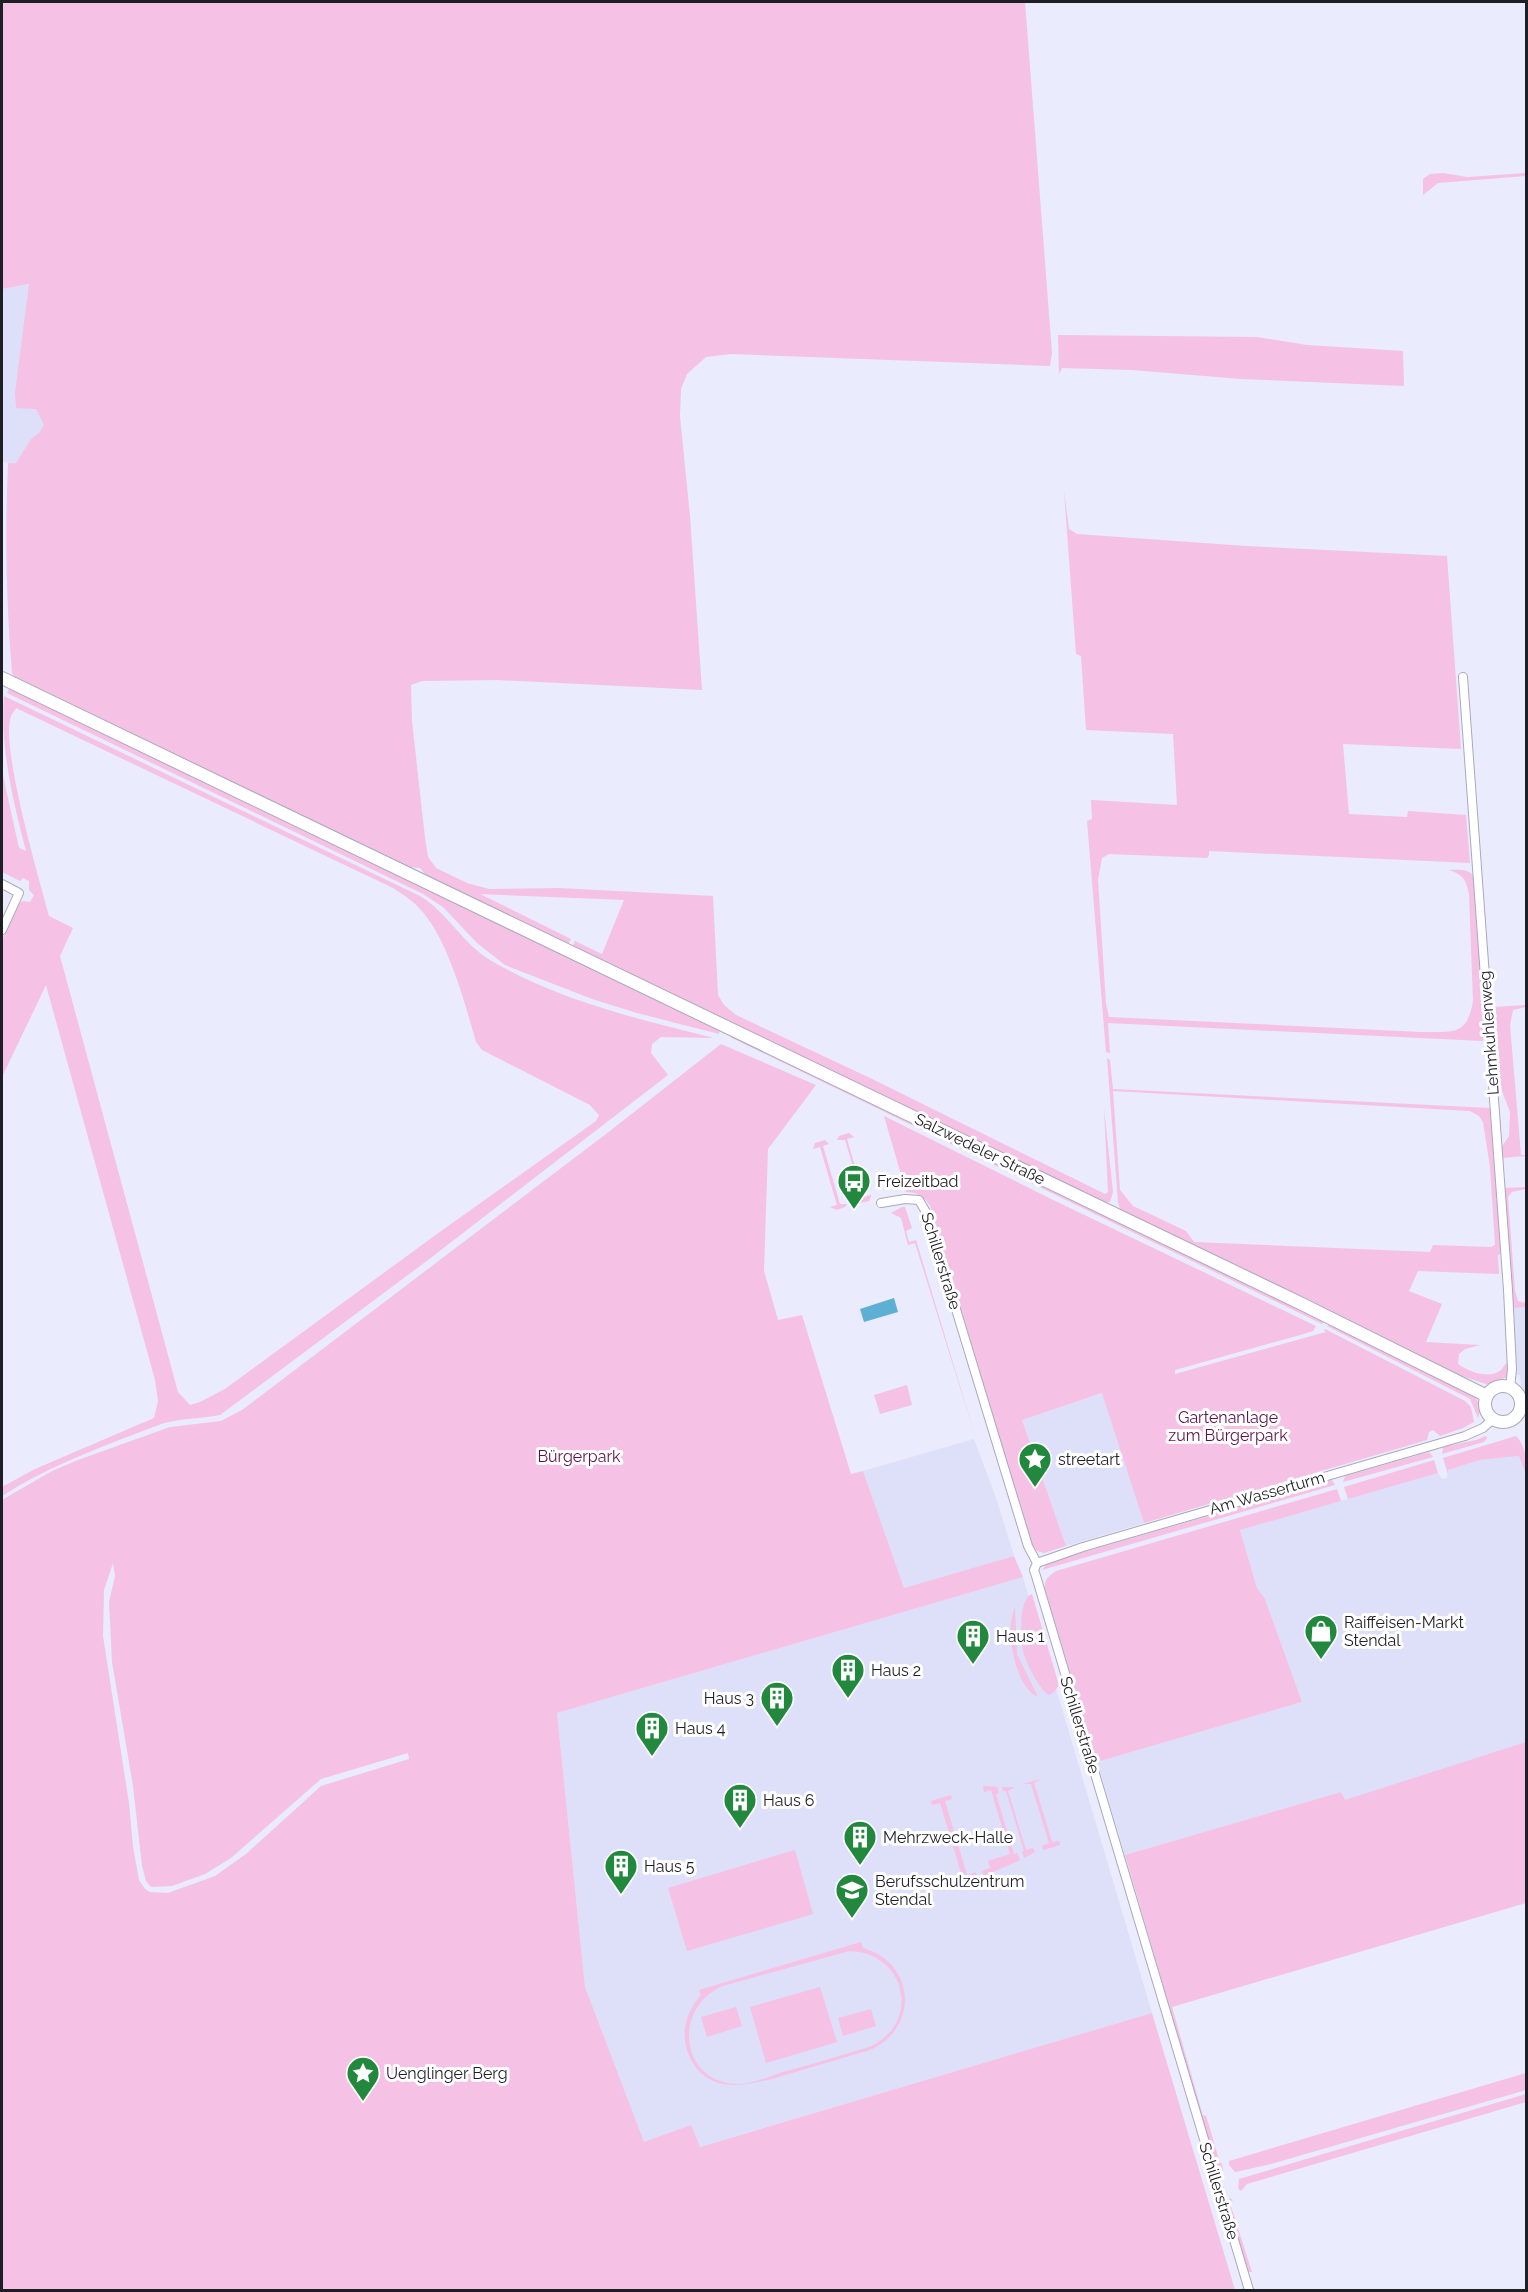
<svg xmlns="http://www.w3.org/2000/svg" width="1528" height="2292" font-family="Raleway,sans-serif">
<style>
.built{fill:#dedff8}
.green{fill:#f5c1e5;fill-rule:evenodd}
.water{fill:#5dafd4}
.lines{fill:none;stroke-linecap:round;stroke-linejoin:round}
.minor-casing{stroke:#a9a9ba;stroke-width:10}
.secondary-casing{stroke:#a9a9ba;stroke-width:14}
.minor{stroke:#fff;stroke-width:8}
.secondary{stroke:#fff;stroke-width:12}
.labels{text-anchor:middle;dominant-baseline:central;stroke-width:6;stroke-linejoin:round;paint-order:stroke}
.street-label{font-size:16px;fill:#1e1e25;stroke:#fff}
.poi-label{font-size:16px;fill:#1e1e25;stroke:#fff;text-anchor:start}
.park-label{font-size:16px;fill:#5d124d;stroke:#fff}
</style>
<rect width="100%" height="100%" fill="#eaebfd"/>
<path class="built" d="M78 276 59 467 2 462V289Z
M1526 1307V1396L1521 1385 1520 1375H1517L1512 1308Z
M1103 1393 1144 1523 1066 1546 1022 1420Z
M974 1439 997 1501 1014 1556 904 1588 863 1471Z
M1520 1456 1526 1479V1742L1344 1801 1341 1792 1125 1855 1097 1762 1302 1702 1265 1599 1257 1588 1240 1530 1438 1473 1442 1479 1447 1478 1448 1470 1480 1460Z
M1023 1577 1152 2013 699 2147 691 2125 644 2143 585 1987 557 1713Z"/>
<path class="green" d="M2 2H1025L1052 353 1050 366 731 354 706 357 687 374 681 389 680 416 690 516 702 690 497 680 422 681 411 685 412 721 425 838 428 857 436 868 467 883 489 889 559 888 713 896 718 995 724 1005 736 1015 870 1078 1105 1194 1108 1192 1104 1108 1113 1192 1110 1202H1103L572 947 575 941 602 954 624 900 480 894 571 939 568 945 427 877 420 868 405 867 15 678 12 673C6 603 5 533 8 463H16L31 439 39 433 44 425 36 409 16 408 15 393 29 284 2 289Z
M1443 173 1467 177 1526 173V176L1438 183 1423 195V179L1430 174Z
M1058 335 1257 337 1307 345 1403 351 1404 386 1241 379 1132 370 1062 368 1059 374Z
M1064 491 1069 529 1077 534 1246 546 1447 556 1461 749 1343 744 1349 814 1407 817 1408 811 1466 815 1470 863 1209 851V855L1207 858 1109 854 1102 858 1098 880 1106 1004 1109 1017 1420 1032C1451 1031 1467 1038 1473 1001L1469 894C1466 879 1463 875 1449 870 1459 870 1470 868 1474 878L1486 1039 1482 1041 1108 1023 1110 1053 1106 1052 1087 821 1092 819 1091 800 1177 805 1173 734 1086 730 1081 656 1076 654Z
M13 688 720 1028 719 1034 637 1013 592 999 505 965 477 943 443 907 423 894 7 693 9 689Z
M4 696 420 896C448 913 463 944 490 960 559 1001 638 1019 714 1038L661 1037 652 1044 651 1053 668 1075 428 1260 220 1415C200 1419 181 1418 161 1424 107 1445 52 1464 2 1496V1487L35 1469 154 1418 158 1401 155 1380 46 985 2 1077V940L18 904 23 901 30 902 34 895 29 890V881L23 878 20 881 2 872V771L19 848 26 851C13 800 0 749 4 696ZM16 708 393 888C402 894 412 900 419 908 447 936 465 1003 476 1042L482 1050 590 1105 599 1115 596 1121 437 1234 225 1389 200 1402 190 1405 178 1392 60 956 73 928 49 916C39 878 0 747 11 716 12 713 15 711 16 708Z
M1479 859 1493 1007 1526 1005V1007L1513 1010 1510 1025 1521 1155H1526V1156L1502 1158 1501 1148 1509 1136 1510 1112 1496 1075Z
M736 1036 1324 1320V1322L1322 1324 730 1037Z
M721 1044 816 1085 768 1149 764 1271 778 1320 802 1315 851 1474 863 1471 904 1588 1014 1556 1023 1577 557 1713 585 1987 644 2142 691 2125 700 2147 1152 2013 1235 2290H2V1500L52 1471 78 1460 170 1427 221 1421 242 1410 606 1134ZM113 1563 115 1576 109 1602 112 1662 133 1786 142 1866 146 1881 151 1887 172 1886 205 1874 231 1858 321 1779 408 1753 409 1759 321 1786 246 1854 215 1876 168 1893 150 1892 145 1889 139 1880 133 1847 129 1803 103 1636 104 1590Z
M1107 1058 1110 1060 1113 1089 1490 1108 1501 1254 1498 1255 1499 1274 1418 1271 1409 1291 1442 1304 1426 1342 1480 1345 1465 1349 1459 1354 1458 1364C1468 1371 1489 1380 1501 1370 1503 1368 1504 1365 1507 1363L1509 1373 1507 1377 1489 1385 1453 1373 1123 1212 1120 1209 1118 1202ZM1113 1091 1470 1111 1479 1116 1483 1122 1490 1167 1495 1245 1491 1247 1433 1245 1430 1252 1194 1242 1186 1231 1133 1206 1120 1190Z
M884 1116 1049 1198 1316 1326 1313 1331 1300 1335 1175 1370V1374L1326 1332 1324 1330 1325 1329 1465 1401 1471 1407 1474 1422 1463 1428 1440 1436 1433 1430 1429 1432 1427 1440 1144 1523 1102 1393 1022 1420 1066 1546 1044 1553 1037 1551 1031 1543 930 1206C924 1196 917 1192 906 1192Z
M849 1133 854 1137 847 1139 864 1197 871 1195V1197L869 1201 860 1203 855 1200 862 1197 845 1140H837L839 1136Z
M825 1140 829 1144 823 1146 840 1204H847L845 1207 837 1210 830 1207 837 1205 820 1147 813 1149 815 1143Z
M1526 1187V1189L1512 1192 1508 1197 1515 1291 1518 1301 1526 1303V1307L1512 1308 1504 1188Z
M902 1207H905L912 1228 906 1231 909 1242 916 1240 976 1439 915 1243 908 1245 901 1218 891 1213Z
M1331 1324 1476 1398 1481 1408 1478 1418 1470 1399 1327 1326Z
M907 1385 912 1405 880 1414 874 1395Z
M1486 1436 1487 1438 1484 1442 1442 1454 1443 1447 1476 1440Z
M1516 1436C1525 1444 1528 1464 1526 1475L1519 1456 1480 1460 1448 1470V1474L1443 1458Z
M1429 1452 1433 1457 1343 1482 1345 1476Z
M1434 1460 1438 1473 1348 1499 1344 1487Z
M1332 1480 1335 1485 1042 1570 1047 1564 1053 1561Z
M1337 1489 1341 1501 1240 1530 1257 1588 1265 1599 1302 1702 1097 1762 1045 1590C1043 1580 1049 1576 1056 1571Z
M1032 1594 1059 1685 1054 1692 1049 1695C1040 1691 1025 1661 1023 1651 1021 1638 1018 1599 1032 1594Z
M1015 1608 1017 1654 1038 1697C1015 1688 1004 1628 1015 1608Z
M1526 1742V1903L1172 2007 1203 2116 1206 2115 1220 2163H1222L1223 2173 1218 2172 1125 1855 1341 1792 1345 1800Z
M1041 1779 1034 1783 1052 1842 1059 1841 1060 1845 1043 1850 1042 1846 1049 1843 1031 1784H1023Z
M985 1786 997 1787 999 1793 996 1794 1014 1854 1017 1853 1020 1860 984 1876 982 1871 990 1868 988 1861 1010 1854 991 1790 984 1792 983 1787Z
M1002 1787H1015L1008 1791 1026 1850 1033 1848 1035 1852 1024 1858 1022 1852 1024 1851 1006 1791H1003Z
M951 1795 952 1799 945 1801 967 1875 976 1872 977 1878 955 1885 954 1879 962 1876 940 1803 932 1805 931 1801Z
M795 1850 813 1914 687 1951 668 1888Z
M861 1942 863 1948C916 1963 919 2028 870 2050 846 2057 822 2064 799 2071 760 2082 706 2104 687 2050 681 2030 687 2011 701 1995L699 1990ZM849 1951C907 1952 922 2024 869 2047 839 2056 810 2065 780 2073 766 2078 750 2085 735 2084 679 2080 673 2007 723 1986Z
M820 1987 837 2042 766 2063 750 2007Z
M736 2007 742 2026 707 2037 701 2017Z
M871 2009 876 2026 843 2036 838 2018Z
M1526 2073V2090L1271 2164 1235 2172 1229 2165V2161Z
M1526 2094V2102L1247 2184 1241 2191 1238 2188 1239 2179Z
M1230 2198 1233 2200 1230 2203 1252 2272H1248L1227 2203Z"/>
<path class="water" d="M894 1298 898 1312 864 1322 860 1309Z"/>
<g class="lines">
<defs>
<path id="minor" d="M1463 677 1508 1290 1512 1369 1510 1388
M2 884 19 893 2 930
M881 1203 905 1199 919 1200 927 1214 1028 1546 1037 1563
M1037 1563 1034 1570 1036 1576 1249 2290
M1037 1563 1083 1547 1465 1436 1483 1428 1493 1419"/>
<path id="secondary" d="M2 678 1304 1305 1487 1396
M1485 1404a18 18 0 1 1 36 0a18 18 0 1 1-36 0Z"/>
</defs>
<use href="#minor" class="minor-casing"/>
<use href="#secondary" class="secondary-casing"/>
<use href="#minor" class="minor"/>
<use href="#secondary" class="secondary"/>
</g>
<defs>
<symbol id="bus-pin" viewBox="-11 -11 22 30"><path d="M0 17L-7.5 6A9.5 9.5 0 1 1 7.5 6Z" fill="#21883e" stroke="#fff"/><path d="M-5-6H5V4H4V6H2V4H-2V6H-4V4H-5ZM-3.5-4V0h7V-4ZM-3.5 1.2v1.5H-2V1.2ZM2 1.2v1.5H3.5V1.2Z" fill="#fff"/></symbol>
<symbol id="sight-pin" viewBox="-11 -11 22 30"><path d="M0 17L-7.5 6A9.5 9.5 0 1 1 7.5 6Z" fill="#21883e" stroke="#fff"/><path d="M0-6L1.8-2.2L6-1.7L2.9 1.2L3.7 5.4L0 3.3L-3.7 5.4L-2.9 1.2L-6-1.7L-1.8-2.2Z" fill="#fff"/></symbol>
<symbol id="shop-pin" viewBox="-11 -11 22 30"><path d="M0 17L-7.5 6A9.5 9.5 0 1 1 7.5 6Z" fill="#21883e" stroke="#fff"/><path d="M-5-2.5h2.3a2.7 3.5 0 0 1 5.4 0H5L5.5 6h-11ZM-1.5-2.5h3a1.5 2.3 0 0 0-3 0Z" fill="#fff"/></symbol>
<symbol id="building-pin" viewBox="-11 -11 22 30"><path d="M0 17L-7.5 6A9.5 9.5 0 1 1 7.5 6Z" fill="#21883e" stroke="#fff"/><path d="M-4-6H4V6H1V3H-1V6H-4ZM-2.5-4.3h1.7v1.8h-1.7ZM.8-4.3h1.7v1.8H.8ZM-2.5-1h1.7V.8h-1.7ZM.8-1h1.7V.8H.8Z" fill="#fff"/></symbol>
<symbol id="university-pin" viewBox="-11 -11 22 30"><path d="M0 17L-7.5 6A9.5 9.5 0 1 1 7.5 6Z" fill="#21883e" stroke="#fff"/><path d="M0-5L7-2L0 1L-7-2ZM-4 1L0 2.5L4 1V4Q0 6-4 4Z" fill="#fff"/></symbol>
</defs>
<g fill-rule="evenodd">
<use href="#bus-pin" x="835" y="1162" width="38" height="52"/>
<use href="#sight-pin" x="1016" y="1440" width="38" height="52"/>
<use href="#shop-pin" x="1302" y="1612" width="38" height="52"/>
<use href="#building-pin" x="954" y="1617" width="38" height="52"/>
<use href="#building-pin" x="829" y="1651" width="38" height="52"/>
<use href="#building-pin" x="758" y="1679" width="38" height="52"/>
<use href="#building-pin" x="633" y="1709" width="38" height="52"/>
<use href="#building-pin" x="721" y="1781" width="38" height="52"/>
<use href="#building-pin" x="841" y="1818" width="38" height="52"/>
<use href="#building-pin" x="602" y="1847" width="38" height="52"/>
<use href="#university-pin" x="833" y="1871" width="38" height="52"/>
<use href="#sight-pin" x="344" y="2054" width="38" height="52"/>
</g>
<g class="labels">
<g class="street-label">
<text transform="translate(1489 1033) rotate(-94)">Lehmkuhlenweg</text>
<text transform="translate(980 1149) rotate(26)">Salzwedeler Straße</text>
<text transform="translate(941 1261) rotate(73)">Schillerstraße</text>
<text transform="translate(1267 1493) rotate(-16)">Am Wasserturm</text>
<text transform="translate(1080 1725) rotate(73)">Schillerstraße</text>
<text transform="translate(1219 2191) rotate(73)">Schillerstraße</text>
</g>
<g class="poi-label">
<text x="877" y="1181">Freizeitbad</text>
<text x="1058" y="1459">streetart</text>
<text x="1344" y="1622">Raiffeisen-Markt<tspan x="1344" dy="18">Stendal</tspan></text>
<text x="996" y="1636">Haus 1</text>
<text x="871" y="1670">Haus 2</text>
<text x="754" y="1698" text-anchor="end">Haus 3</text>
<text x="675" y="1728">Haus 4</text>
<text x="763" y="1800">Haus 6</text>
<text x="883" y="1837">Mehrzweck-Halle</text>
<text x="644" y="1866">Haus 5</text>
<text x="875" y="1881">Berufsschulzentrum<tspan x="875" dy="18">Stendal</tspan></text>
<text x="386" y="2073">Uenglinger Berg</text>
</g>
<g class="park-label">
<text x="1228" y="1417">Gartenanlage<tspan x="1228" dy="18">zum Bürgerpark</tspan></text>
<text x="579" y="1456">Bürgerpark</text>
</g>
</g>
<rect width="1528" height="2292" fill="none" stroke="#1e1e25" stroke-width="6"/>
</svg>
